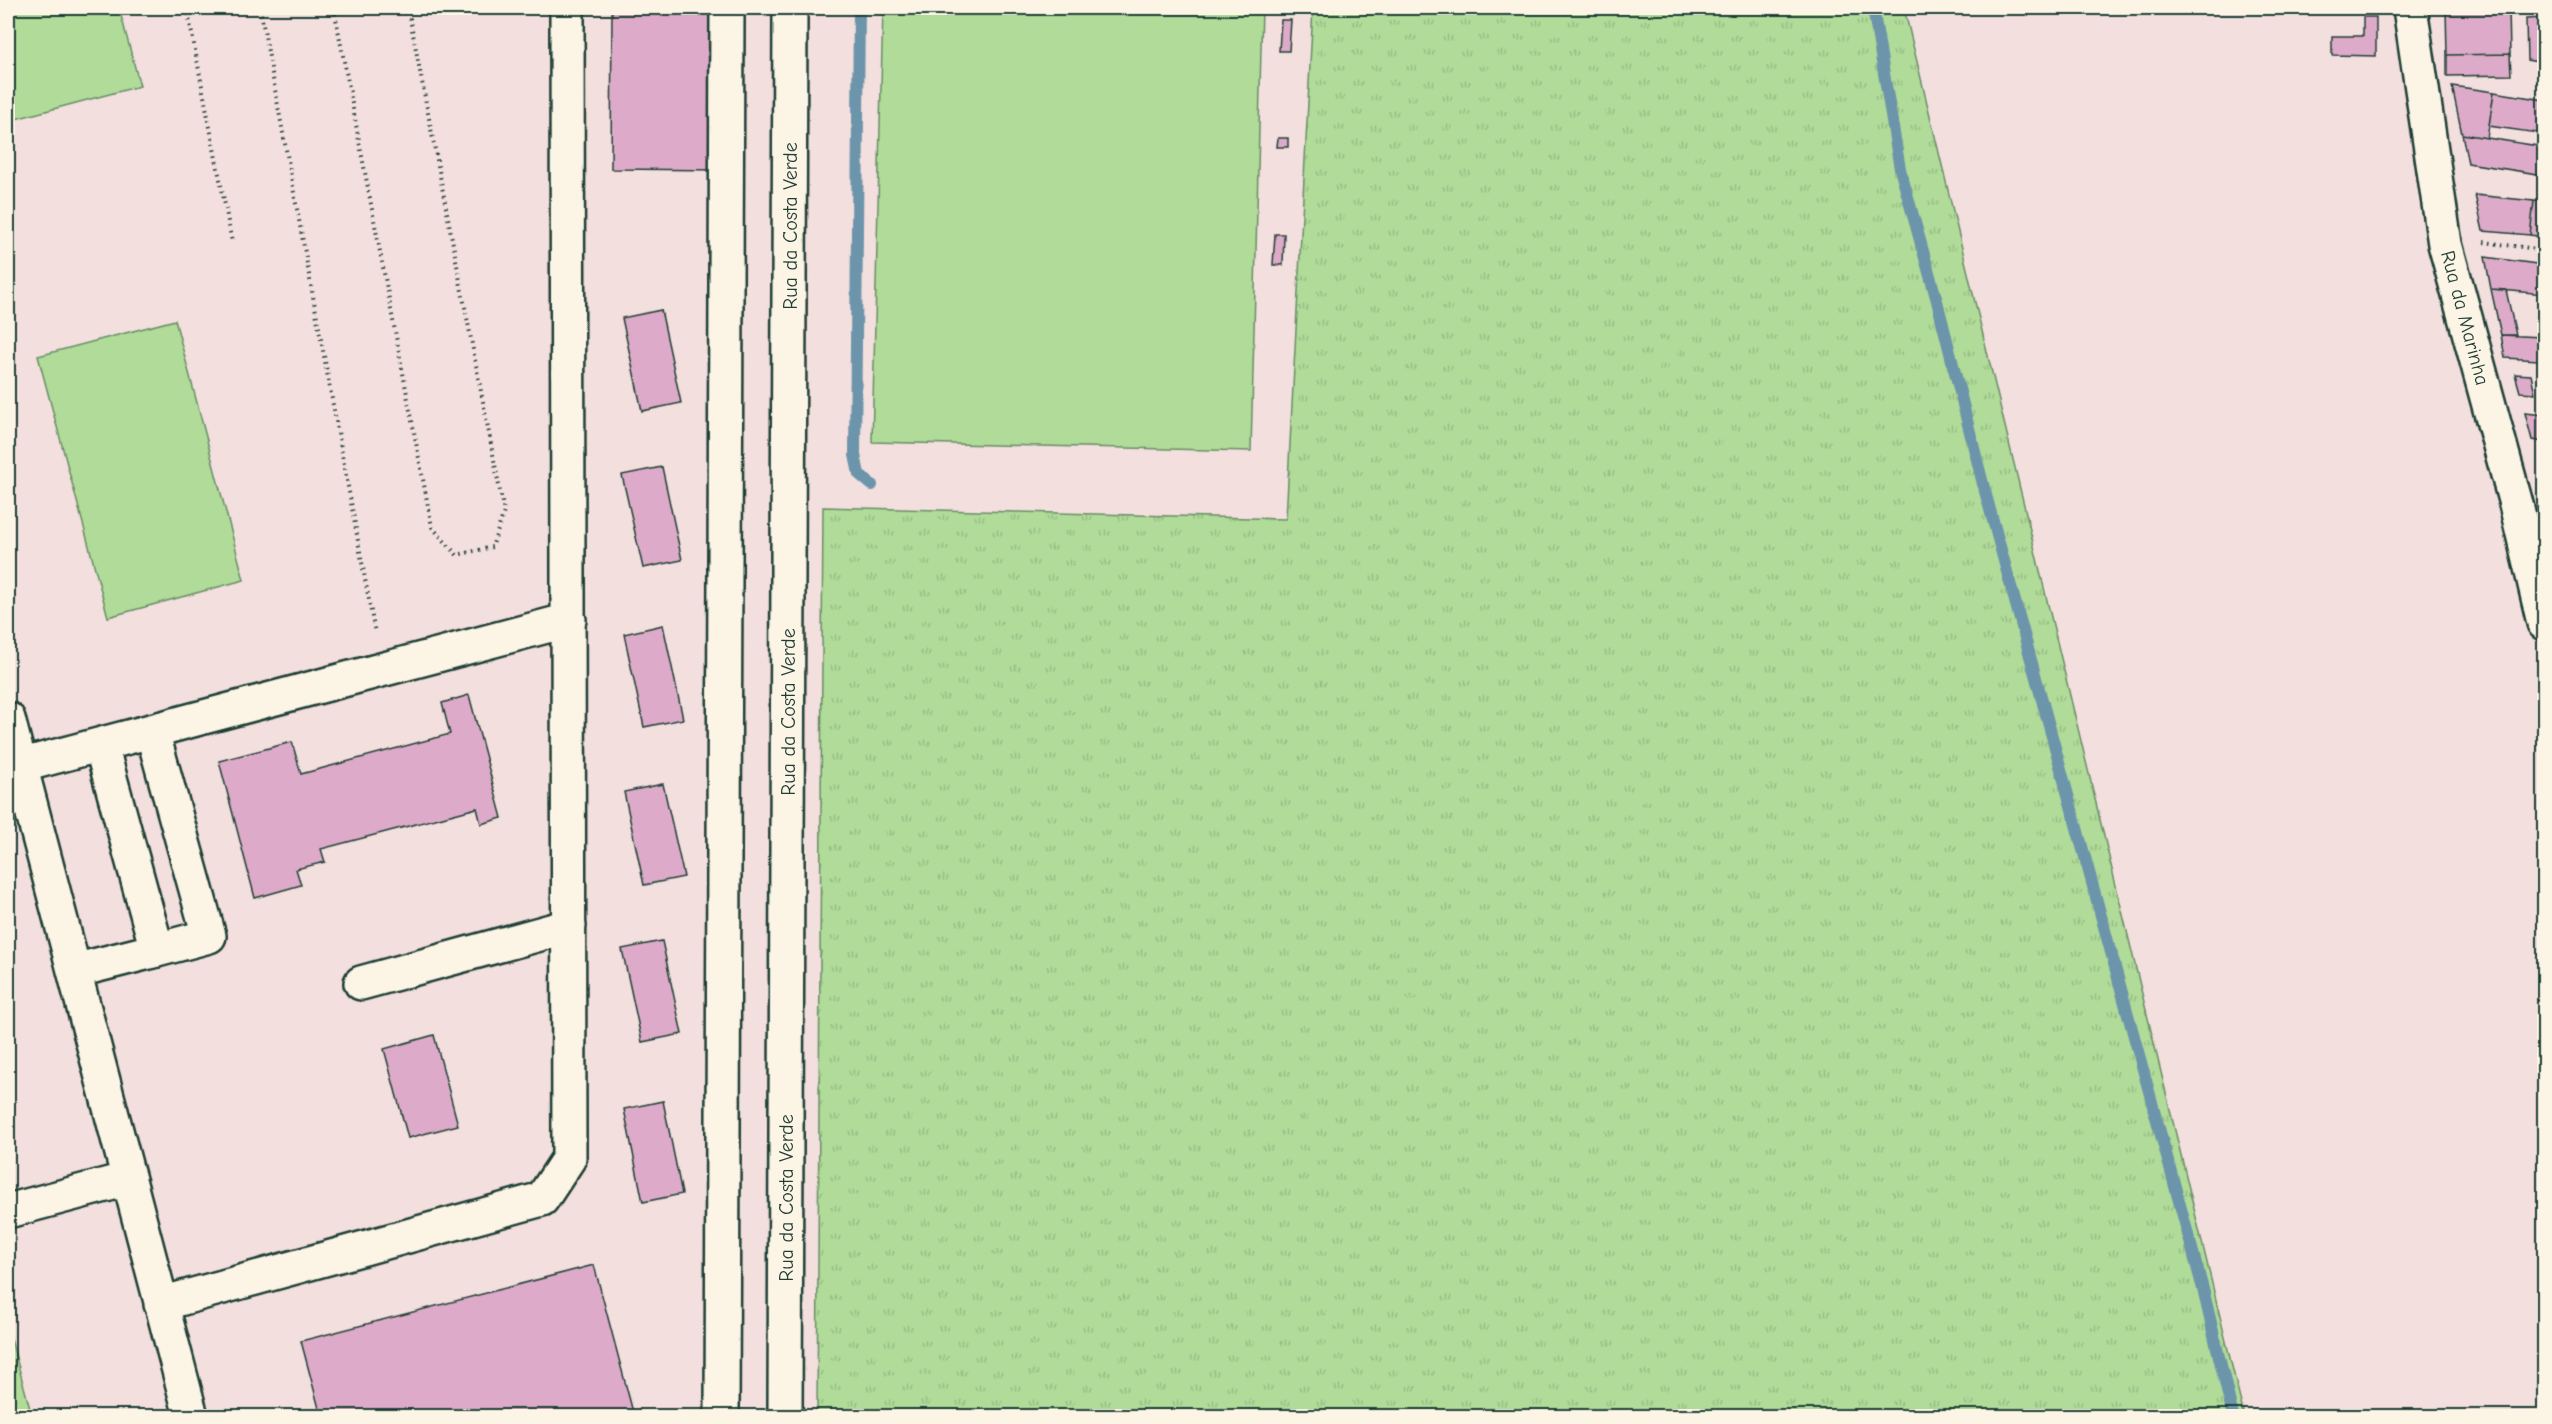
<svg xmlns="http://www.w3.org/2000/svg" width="2552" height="1424" font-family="'Comic Neue',sans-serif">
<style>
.grass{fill:url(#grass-tufts);stroke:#688c66;stroke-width:1.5}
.park{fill:#b0db99;stroke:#688c66;stroke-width:1.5}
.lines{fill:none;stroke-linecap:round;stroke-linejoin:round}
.stream{stroke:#6c95ab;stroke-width:12}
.building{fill:#ddabc9;stroke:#1f3d34;stroke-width:1.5}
.minor-casing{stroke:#1f3d34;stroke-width:38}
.path{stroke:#1f3d34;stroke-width:4;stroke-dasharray:1.5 4.5;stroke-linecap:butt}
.minor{stroke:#fcf5e5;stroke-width:33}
.labels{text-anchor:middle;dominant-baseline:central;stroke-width:4.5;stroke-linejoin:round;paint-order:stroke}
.street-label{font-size:20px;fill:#1f3d34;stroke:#fcf5e5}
</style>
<defs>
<pattern id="grass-tufts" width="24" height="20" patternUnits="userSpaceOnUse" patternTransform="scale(1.5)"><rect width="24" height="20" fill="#b0db99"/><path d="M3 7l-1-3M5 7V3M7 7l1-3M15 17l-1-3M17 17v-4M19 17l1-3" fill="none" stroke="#97bd84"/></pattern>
</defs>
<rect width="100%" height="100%" fill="#f3dfdd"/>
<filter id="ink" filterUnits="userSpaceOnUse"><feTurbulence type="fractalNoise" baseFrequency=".0167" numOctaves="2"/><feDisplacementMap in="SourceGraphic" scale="12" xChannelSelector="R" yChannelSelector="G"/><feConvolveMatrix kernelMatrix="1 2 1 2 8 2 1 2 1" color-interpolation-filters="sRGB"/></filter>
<g filter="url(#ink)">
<path class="grass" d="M1313 8H1904L2244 1416H817L823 507 1286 519Z"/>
<path class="park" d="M8 8H119L140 86 8 121Z
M883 8H1262L1251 451 872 442Z
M175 320 244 580 108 617 38 356Z
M8 1328 32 1416H8Z"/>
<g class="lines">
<path class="stream" d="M859 8 855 455 859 474 872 485
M1873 8 1900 169 1937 301 1983 484 2203 1289 2233 1416"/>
</g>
<path class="building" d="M612 8H725V170L611 169Z
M2446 8H2509L2510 54 2447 55Z
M2363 17H2376V56L2332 55V36H2363Z
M2544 18V63L2527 60 2526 19Z
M1281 20H1291L1289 51H1279Z
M2510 54 2511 75 2447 76V55Z
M2452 86 2494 92 2487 138 2462 134Z
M2494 92 2544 100V134L2489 126Z
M2462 134 2544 147V175L2468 163Z
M1278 138H1288V147H1277Z
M2475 195 2534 201 2530 235 2483 231Z
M2534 201 2544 202V237L2530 235Z
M1275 234H1284L1283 265H1273Z
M2485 257 2544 265V294L2491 289Z
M2491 289 2506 290 2516 335H2501Z
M661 310 681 403 642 411 622 318Z
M2501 335 2541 337 2539 360 2505 358Z
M2515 374 2531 375 2535 393 2520 392Z
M2525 413 2544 415V442L2532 440Z
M662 467 682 560 643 568 622 475Z
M663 625 683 719 644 727 624 634Z
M469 695 502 818 481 824 477 808 321 849 325 862 296 869 301 885 255 898 219 761 292 742 301 774 450 734 442 703Z
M663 784 684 877 644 885 624 792Z
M662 941 682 1034 642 1042 622 949Z
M434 1035 458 1125 408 1138 384 1049Z
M663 1101 682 1194 643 1202 624 1109Z
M594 1265 634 1416H321L301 1341Z"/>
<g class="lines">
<defs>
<path id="minor" d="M2410 8 2445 244 2516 504 2544 623
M8 719 191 1416
M101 745 157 950 209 936 152 731
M8 769 569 620
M74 971 157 950
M361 983 569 926
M8 1211 128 1179
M161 1304 542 1199 569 1158 567 8
M722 1416 727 8
M785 1416 790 8"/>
</defs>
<use href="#minor" class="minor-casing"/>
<path class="path" d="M187 8 232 242
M260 8 375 633
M334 8 432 527 457 555 492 547 504 512 408 8
M2484 242 2544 250"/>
<use href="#minor" class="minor"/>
</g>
</g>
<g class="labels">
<g class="street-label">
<text transform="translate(790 226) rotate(-90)">Rua da Costa Verde</text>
<text transform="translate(2465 318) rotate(75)">Rua da Marinha</text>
<text transform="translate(788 712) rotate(-90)">Rua da Costa Verde</text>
<text transform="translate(786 1198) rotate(-90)">Rua da Costa Verde</text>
</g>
</g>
<rect width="2552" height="1424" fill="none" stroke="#fcf5e5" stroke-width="30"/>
<rect x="15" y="15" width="2522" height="1394" fill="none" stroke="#1f3d34" stroke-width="2" filter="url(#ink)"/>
</svg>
